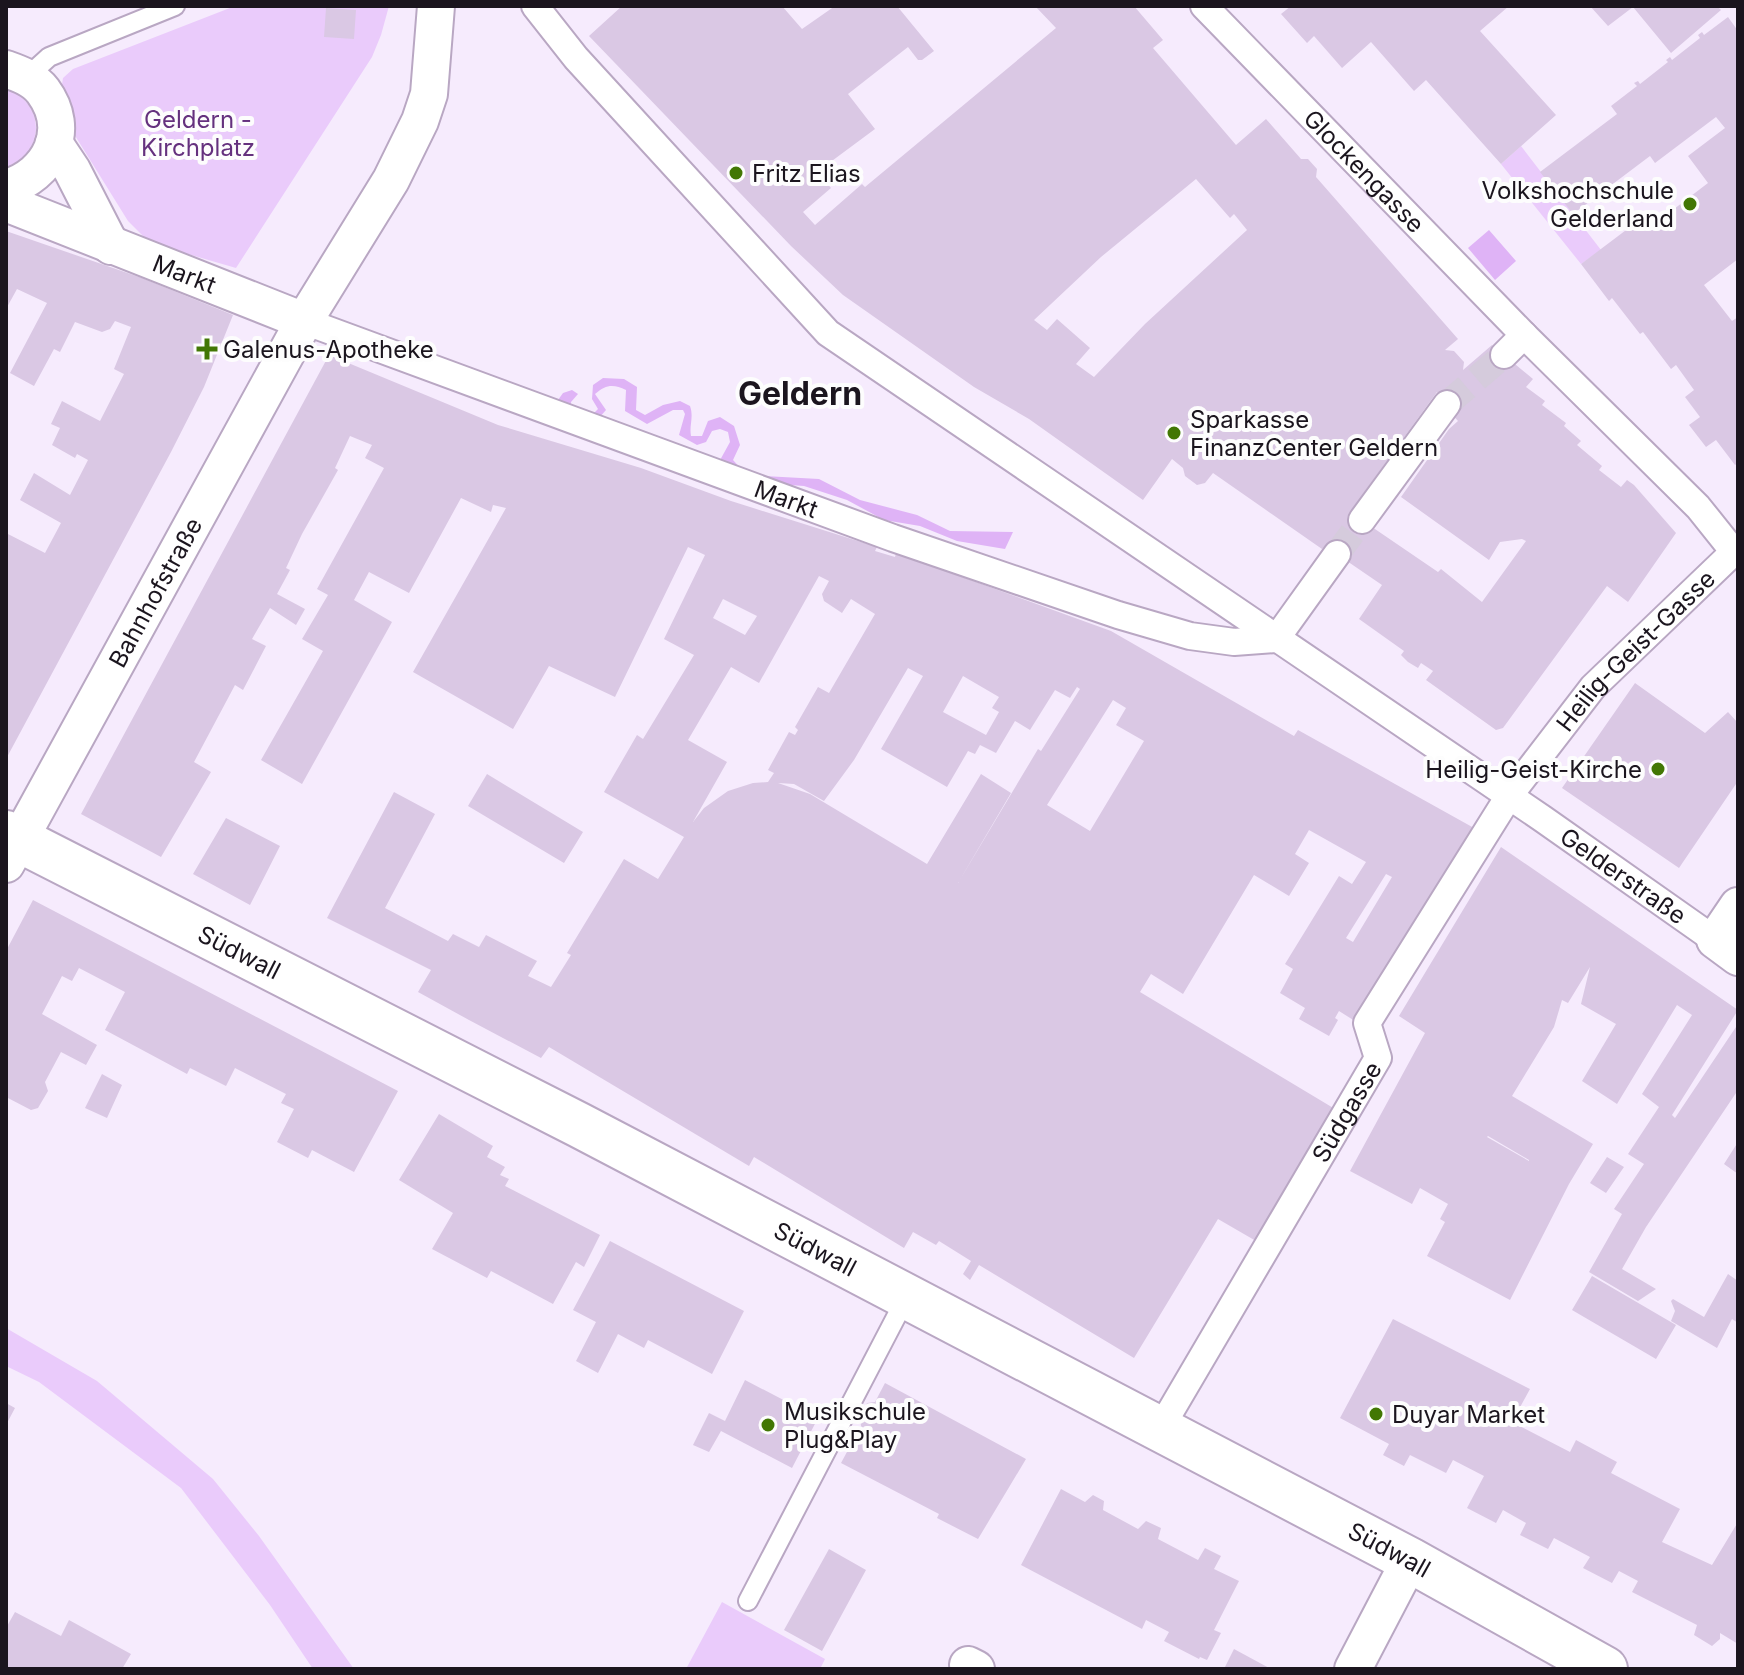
<svg xmlns="http://www.w3.org/2000/svg" width="1744" height="1675" font-family="Inter,sans-serif">
<style>
.green{fill:#eacbfb}
.water{fill:#dfb3f6}
.building{fill:#dac8e4;fill-rule:evenodd}
.lines{fill:none;stroke-linecap:round;stroke-linejoin:round}
.pedestrian-tunnel{stroke:#d5cbdc;stroke-width:26;stroke-dasharray:26 13;stroke-linecap:butt}
.service-casing{stroke:#b9a7c3;stroke-width:22}
.pedestrian-casing{stroke:#b9a7c3;stroke-width:30}
.minor-casing{stroke:#b9a7c3;stroke-width:40}
.tertiary-casing{stroke:#b9a7c3;stroke-width:48}
.service{stroke:#fff;stroke-width:18}
.pedestrian{stroke:#fff;stroke-width:26}
.minor{stroke:#fff;stroke-width:36}
.tertiary{stroke:#fff;stroke-width:44}
.poi-dot{fill:#427704;stroke:#fdfdfd;stroke-width:3}
.labels{text-anchor:middle;dominant-baseline:central;stroke-width:8;stroke-linejoin:round;paint-order:stroke}
.park-label{font-size:24px;fill:#65317e;stroke:#fdfdfd}
.street-label{font-size:24px;fill:#1b151e;stroke:#fdfdfd}
.poi-label{font-size:24px;fill:#1b151e;stroke:#fdfdfd;text-anchor:start}
.district-label{font-size:32px;font-weight:bold;fill:#1b151e;stroke:#fdfdfd}
</style>
<rect width="100%" height="100%" fill="#f6ebfd"/>
<path class="green" d="M235 6 261 8 389 6 381 35 372 57 236 268 150 243 128 221 69 126 61 91 63 78 73 69Z
M6 89C46 102 46 154 6 167Z
M1521 146 1601 250 1581 264 1501 164Z
M6 1328 97 1381 213 1479 259 1536 354 1669H313L270 1605 181 1488 39 1382 6 1366Z
M722 1602 825 1659 820 1669H686Z"/>
<path class="water" d="M1489 230 1516 261 1495 280 1468 248Z
M603 378 624 379 637 387 636 410 645 415 663 405 680 401 690 406C694 417 689 425 691 436H702L708 421 720 417 734 426 740 445 733 460 743 471 764 476 819 479 860 500 917 515 950 531 1013 532 1005 549 957 541 920 526 884 520 847 500 804 486 762 483 719 462 730 442 728 432 720 429 712 431 706 442 697 445 679 435 685 414 683 410H673L647 424 625 411 626 390C614 384 606 384 595 394L606 410 599 418 564 415 558 400 563 393 572 390 578 394 571 402 570 411 591 416 598 409 592 399 593 385Z"/>
<path class="building" d="M622 6H782L802 29 835 6H897L934 51 922 60H918L908 47 848 94 875 129 817 172 831 188 803 212 815 225 862 184 865 187 1056 28 1035 6H1134L1163 40 1153 48 1236 145 1266 119 1301 159H1308L1317 169 1316 177 1458 339 1445 350 1454 351 1464 362 1463 370 1492 345 1533 379 1526 387 1545 401 1542 405 1566 423 1564 426 1581 441 1577 445 1602 466 1599 470 1621 487 1627 480 1634 485 1676 533 1628 602 1607 586 1503 728 1496 730 1426 680 1433 671 1421 663 1418 668 1408 662 1401 655 1404 651 1359 619 1382 585 1325 546 1322 549 1213 473 1205 483 1197 485 1185 476 1183 468 1172 459 1143 500 1029 419 974 387 843 295 791 246 589 36ZM1196 179 1230 218 1234 214 1247 230 1145 324 1094 377 1076 364 1090 348 1057 319 1047 330 1034 320 1101 257ZM1437 392 1451 408 1448 410 1458 421 1449 429 1401 497 1489 560 1500 542 1522 539 1526 541 1482 602 1441 569 1438 572 1350 512Z
M1291 6H1509L1480 31 1556 115 1501 164 1426 80 1414 91 1371 42 1342 68 1314 36 1307 43 1281 14Z
M1590 6H1717L1721 10 1671 53 1633 7 1608 26Z
M326 8 356 10 354 39 324 37Z
M1728 17 1738 31V259L1704 285 1732 321 1738 317V463L1735 465 1716 440 1706 447 1689 425 1700 417 1685 397 1694 390 1676 365 1671 369 1643 332 1640 334 1612 298 1609 301 1581 264 1650 212 1657 222 1708 183 1688 156 1725 128 1716 117 1655 163 1650 156 1573 214 1540 172 1617 114 1611 106 1637 86 1634 83 1638 81 1640 84 1668 62 1666 60 1670 57 1672 60 1700 38 1698 35 1702 32 1704 35Z
M6 231 142 278 233 315 204 387 171 452 6 759V533L45 553 61 523 20 500 34 473 70 495 88 460 77 454 75 458 52 445 60 428 51 424 62 401 100 421 124 374 114 369 131 327 115 321 110 329 102 332 75 322 60 352 54 349 34 386 10 373 47 303 17 289 6 309Z
M329 355 498 425 641 468 731 501 877 547 875 551 895 557 896 553 1111 631 1294 736 1298 730 1474 828 1358 1023 1339 1011 1335 1018 1338 1020 1329 1036 1299 1019 1305 1008 1280 993 1293 969 1285 964 1339 876 1352 884 1366 862 1309 830 1295 854 1309 863 1289 896 1254 875 1183 994 1151 974 1140 992 1335 1109 1256 1241 1218 1219 1134 1358 979 1265 970 1280 963 1274 971 1261 939 1241 936 1245 913 1232 904 1248 754 1157 749 1166 549 1047 541 1058 469 1020 418 992 431 970 327 918 394 792 435 814 385 908 448 941 453 934 479 947 486 935 537 961 528 976 551 987 571 955 567 953 624 859 658 879 684 837 604 792 637 735 643 739 694 655 664 639 705 555 688 547 615 697 549 666 513 729 413 672 506 508 493 505 491 512 461 498 409 593 369 572 354 600 392 622 302 784 261 760 323 651 302 639 328 595 317 589 384 468 365 458 372 445 350 436 335 468 338 470 302 534 286 568 290 570 277 594 305 609 296 625 270 608 252 639 266 646 243 690 235 685 194 762 211 772 161 857 81 814ZM819 576 829 581 822 594 824 601 842 613 851 599 875 614 829 693 818 687 795 727 798 730 795 735 789 732 768 770 774 773 768 782 753 783 728 791 704 808 693 822 727 762 688 740 731 667 759 683ZM723 599 757 616 745 635 713 618ZM908 668 923 676 881 749 947 787 968 751 975 754 980 745 996 753 1015 721 1030 730 1055 690 1070 698 1077 687 1080 689 1041 751 1038 749 958 883 1011 793 981 774 927 864 810 794 778 783 794 784 824 801 854 760ZM963 676 999 697 992 708 999 712 986 735 943 712ZM1113 700 1126 708 1116 725 1144 741 1090 831 1047 805ZM1386 874 1392 877 1353 942 1346 938Z
M1635 683 1705 733 1728 712 1738 723V781L1679 868 1562 788Z
M487 774 583 832 564 863 468 806Z
M226 818 280 846 250 905 193 874Z
M1501 847 1738 1010 1672 1115 1675 1118 1738 1024V1090L1646 1227 1622 1269 1656 1289 1638 1301 1589 1272 1622 1214 1614 1209 1644 1164 1628 1154 1659 1107 1642 1094 1692 1015 1677 1005 1617 1104 1582 1081 1616 1024 1581 1004 1590 967 1568 1003 1562 1000 1554 1027 1512 1096 1593 1144 1569 1184 1510 1300 1427 1256 1445 1222 1440 1219 1448 1204 1420 1188 1412 1204 1350 1171 1425 1033 1399 1016ZM1488 1136 1529 1160V1161L1487 1137Z
M33 900 398 1091 354 1172 312 1150 308 1158 277 1142 294 1109 281 1103 286 1094 235 1068 226 1086 190 1068 187 1074 105 1030 125 992 79 968 72 981 62 976 42 1014 97 1045 86 1065 61 1052 45 1082 48 1091 38 1108 31 1110 6 1097V951Z
M102 1074 122 1085 107 1118 85 1108Z
M439 1114 493 1146 487 1157 505 1167 500 1175 509 1179 505 1186 600 1235 584 1267 576 1262 553 1304 491 1271 487 1278 432 1249 453 1213 399 1180Z
M1738 1142V1174L1724 1164Z
M1607 1157 1624 1167 1606 1193 1590 1183Z
M610 1241 744 1311 712 1374 648 1340 644 1348 618 1334 598 1373 576 1361 596 1322 573 1310Z
M1728 1274 1738 1281V1323L1732 1319 1717 1348 1671 1321 1675 1311 1671 1301 1673 1299 1704 1317Z
M1592 1276 1676 1325 1656 1359 1572 1310Z
M1393 1319 1530 1389 1512 1422 1570 1452 1576 1440 1617 1462 1611 1473 1680 1509 1662 1542 1712 1565 1738 1522V1644L1720 1633V1639L1712 1646 1694 1635 1697 1625 1632 1592 1638 1581 1619 1571 1612 1583 1583 1568 1590 1557 1554 1538 1548 1549 1520 1535 1526 1523 1503 1510 1496 1523 1467 1508 1484 1476 1453 1460 1446 1473 1410 1455 1404 1466 1383 1455 1389 1444 1340 1418Z
M745 1380 818 1418 792 1468 721 1431 709 1452 693 1445 709 1413 725 1421Z
M885 1383 1026 1459 978 1539 937 1518 939 1514 841 1463 861 1426 860 1418 867 1403 875 1402Z
M6 1403 15 1408 6 1425Z
M1061 1489 1085 1502 1093 1495 1104 1501 1103 1510 1138 1529 1146 1521 1161 1528 1158 1539 1198 1560 1205 1548 1221 1556 1214 1569 1239 1581 1214 1630 1221 1633 1207 1660 1200 1657 1199 1659 1164 1641 1169 1632 1146 1620 1142 1629 1021 1565Z
M829 1549 866 1570 822 1651 784 1630Z
M15 1612 61 1636 69 1620 131 1654 122 1669H6V1628Z
M1234 1649 1271 1669H1224Z"/>
<g class="lines">
<path class="pedestrian-tunnel" d="M1447 404 1504 355
M1337 554 1362 520"/>
<defs>
<path id="service" d="M27 77 49 57 175 6
M748 1601 907 1296"/>
<g id="pedestrian">
<path id="s1" d="M535 6 576 58 828 333 1543 819 1715 940"/>
<path id="s2" d="M1204 6 1524 335 1698 507 1734 552"/>
<path id="s3" d="M304 321 893 538 1118 615 1190 636 1234 642 1276 639 1337 554"/>
<path d="M1504 355 1524 335"/>
<path d="M1362 520 1447 404"/>
<path id="s4" d="M1160 1429 1378 1058 1367 1023 1509 796 1593 687 1738 548"/>
</g>
<g id="minor">
<path d="M6 69C20 74 34 79 43 91 72 130 50 175 6 188"/>
<path d="M54 143 72 170 111 246"/>
<path id="s5" d="M6 203 304 321"/>
<path id="s6" d="M6 864 304 321 391 180 420 121 429 94 436 6"/>
<path d="M1738 906 1715 940 1738 957"/>
<path d="M968 1665 976 1669"/>
<path d="M1353 1669 1410 1560"/>
</g>
<g id="tertiary">
<path id="s7" d="M6 833 579 1125 1410 1560 1605 1669"/>
</g>
</defs>
<use href="#service" class="service-casing"/>
<use href="#pedestrian" class="pedestrian-casing"/>
<use href="#minor" class="minor-casing"/>
<use href="#tertiary" class="tertiary-casing"/>
<use href="#service" class="service"/>
<use href="#pedestrian" class="pedestrian"/>
<use href="#minor" class="minor"/>
<use href="#tertiary" class="tertiary"/>
</g>
<g class="poi-dot">
<circle cx="736" cy="173" r="8"/>
<circle cx="1690" cy="204" r="8"/>
<path d="M203 337h8v8h8v8h-8v8h-8v-8h-8v-8h8z"/>
<circle cx="1174" cy="433" r="8"/>
<circle cx="1658" cy="769" r="8"/>
<circle cx="1376" cy="1414" r="8"/>
<circle cx="768" cy="1425" r="8"/>
</g>
<g class="labels">
<g class="park-label">
<text x="198" y="119">Geldern -<tspan x="198" dy="28">Kirchplatz</tspan></text>
</g>
<g class="street-label">
<text stroke="none"><textPath href="#s2" startOffset="230">Glockengasse</textPath></text>
<text stroke="none"><textPath href="#s5" startOffset="192">Markt</textPath></text>
<text stroke="none"><textPath href="#s3" startOffset="514">Markt</textPath></text>
<text stroke="none"><textPath href="#s6" startOffset="310">Bahnhofstraße</textPath></text>
<text stroke="none"><textPath href="#s4" startOffset="928">Heilig-Geist-Gasse</textPath></text>
<text stroke="none"><textPath href="#s1" startOffset="1402">Gelderstraße</textPath></text>
<text stroke="none"><textPath href="#s7" startOffset="262">Südwall</textPath></text>
<text stroke="none"><textPath href="#s4" startOffset="368">Südgasse</textPath></text>
<text stroke="none"><textPath href="#s7" startOffset="910">Südwall</textPath></text>
<text stroke="none"><textPath href="#s7" startOffset="1558">Südwall</textPath></text>
</g>
<g class="poi-label">
<text x="752" y="173">Fritz Elias</text>
<text x="1674" y="190" text-anchor="end">Volkshochschule<tspan x="1674" dy="28">Gelderland</tspan></text>
<text x="223" y="349">Galenus-Apotheke</text>
<text x="1190" y="419">Sparkasse<tspan x="1190" dy="28">FinanzCenter Geldern</tspan></text>
<text x="1642" y="769" text-anchor="end">Heilig-Geist-Kirche</text>
<text x="784" y="1411">Musikschule<tspan x="784" dy="28">Plug&amp;Play</tspan></text>
<text x="1392" y="1414">Duyar Market</text>
</g>
<g class="district-label">
<text x="800" y="393">Geldern</text>
</g>
</g>
<rect width="1744" height="1675" fill="none" stroke="#1b151e" stroke-width="16"/>
</svg>
